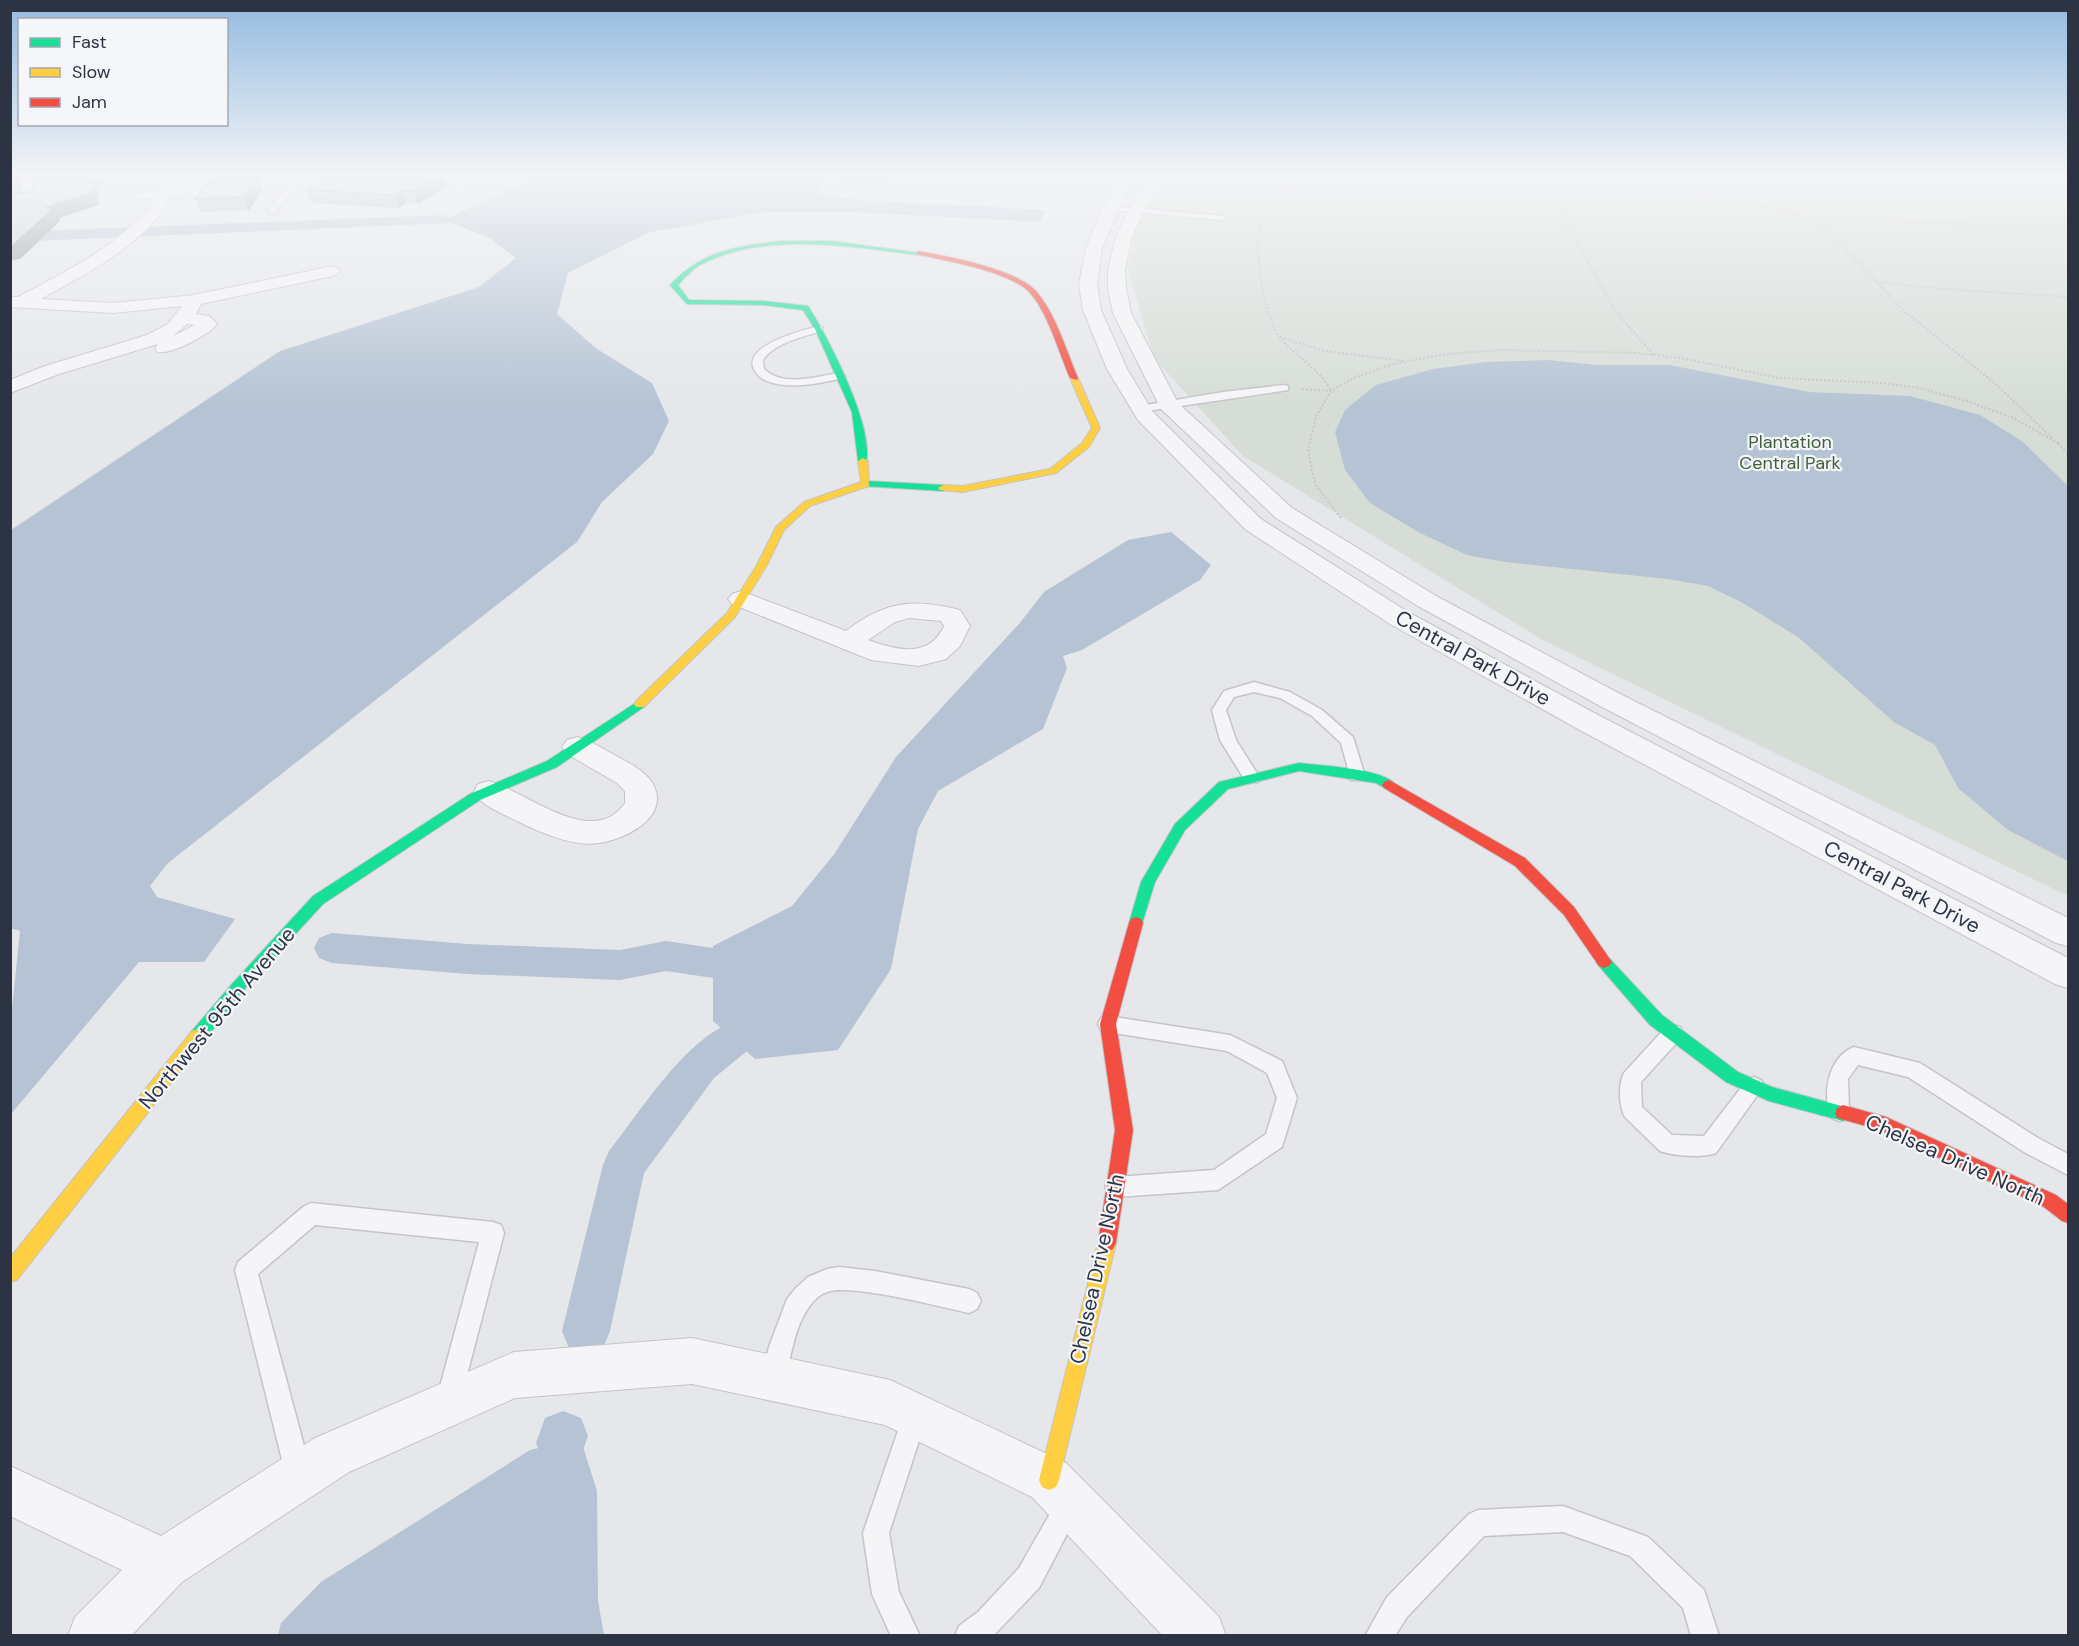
<svg xmlns="http://www.w3.org/2000/svg" width="2079" height="1646" font-family="'DM Sans',sans-serif">
<style>
.green{fill:#d6ddd6}
.water{fill:#b5c3d4}
.lines{fill:none;stroke-linecap:round;stroke-linejoin:round}
.canal{fill:#b5c3d4;fill-rule:evenodd}
.lane-casing{stroke:#c3c5c8;stroke-width:3}
.street-casing{stroke:#c3c5c8;stroke-width:2}
.fast-casing{stroke:#c3c5c8;stroke-width:2}
.slow-casing{stroke:#c3c5c8;stroke-width:2}
.jam-casing{stroke:#c3c5c8;stroke-width:2}
.path{stroke:#c5c5ca;stroke-width:2;stroke-dasharray:2 2;stroke-linecap:butt}
.lane{fill:#f5f5f7;fill-rule:evenodd}
.street{fill:#f5f5f7;fill-rule:evenodd}
.fast{fill:#16e098;fill-rule:evenodd}
.slow{fill:#ffcf43;fill-rule:evenodd}
.jam{fill:#f24e42;fill-rule:evenodd}
.wall{fill:#b1b3b5}
.shaded-wall{fill:#909294}
.building{fill:#ced0d3;stroke:#909294;stroke-width:1.5}
.labels{text-anchor:middle;dominant-baseline:central;stroke-width:4.5;stroke-linejoin:round;paint-order:stroke}
.far-park-label{font-size:18px;fill:#405f3a;stroke:#f4f6f9}
.street-label{font-size:21px;fill:#2c3444;stroke:#f4f6f9}
</style>
<rect width="100%" height="100%" fill="#e5e7ea"/>
<path class="green" d="M1169 176H2068V896L1541 639 1243 456 1154 358 1128 269 1138 213Z"/>
<path class="water" d="M539 176H826L820 183 824 195 858 200 1045 210 1040 222 849 212H764L650 232 568 273 557 314 597 349 652 383 669 421 653 454 602 502 577 542 168 863 150 886 157 897 235 919 204 962H139L11 1114V1019L20 931 10 928 11 530 280 351 479 287 516 258 490 238 444 220Z
M1549 360 1596 365H1669L1809 392 1910 396 1980 415 2022 441 2068 486V861L2008 830 1958 788 1935 745 1894 722 1798 637 1741 602 1708 586 1668 579 1505 562 1467 555 1418 532 1370 503 1345 470 1335 432 1345 410 1376 385 1433 369 1486 362Z
M1171 532 1211 565 1200 580 1082 650 1063 656 1067 668 1043 729 938 791 918 829 891 969 838 1050 755 1059 713 1021V946L792 906 835 853 896 757 1019 624 1044 592 1128 540Z
M561 1443 583 1447 597 1491 598 1601 604 1635H278L281 1623 321 1582 530 1450Z"/>
<g class="lines">
<path class="canal" d="M444 215 452 220 450 223 10 242V232Z
M332 933 468 944 620 950 666 941 713 948 726 953 731 963 726 973 713 978 666 971 620 980 468 974 332 963 319 958 314 948 319 938Z
M733 1022 747 1027 753 1039 747 1051 714 1078 644 1173 610 1331 603 1348 586 1355 569 1348 562 1331 603 1165 609 1151C641 1111 685 1039 733 1022Z
M563 1411 581 1418 588 1436 579 1461 561 1468 543 1461 536 1443 545 1418Z"/>
<defs>
<path id="lane" d="M436 176H446L471 191 464 193Z
M291 179 298 181 275 213H269L268 211Z
M1108 206 1223 216 1227 218 1223 220 1111 210H1108Z
M819 326 822 327V331C803 337 775 342 763 360L764 369C784 388 816 376 840 373L845 376 844 378C825 382 803 387 784 385 773 384 761 381 755 371 739 346 804 330 819 326Z
M1284 385 1288 386V390L1140 412 1135 409 1140 406 1223 392Z
M1254 682 1290 692 1322 710 1353 737 1365 776 1363 780H1351L1341 743 1312 716 1280 698 1254 692 1234 697 1226 710 1236 740 1260 778 1258 782H1246L1220 740 1212 710 1224 691Z
M1108 1016 1230 1035 1282 1061 1297 1098 1282 1147 1218 1190 1116 1197 1108 1194 1105 1187 1108 1180 1116 1177 1214 1170 1266 1134 1277 1098 1267 1073 1227 1051 1108 1032 1101 1030 1098 1024 1101 1018Z
M1673 1025 1680 1027 1683 1033 1680 1039 1641 1082 1642 1107 1672 1135 1704 1136 1747 1080 1754 1077 1761 1080 1764 1086 1716 1153C1702 1158 1674 1156 1660 1151L1625 1117C1619 1106 1618 1084 1624 1073L1666 1027Z
M1854 1047 1920 1063 2038 1138 2068 1154V1175L2024 1152 1908 1077 1858 1065 1848 1079 1849 1112 1846 1118 1839 1121 1832 1118C1821 1096 1828 1057 1854 1047Z
M311 1203 493 1222 501 1225 504 1233 461 1398 458 1407 449 1410 440 1407 437 1398 479 1242 315 1225 258 1274 311 1472 307 1481 298 1485 289 1481 285 1472 235 1270 238 1262 303 1207Z
M839 1267 875 1271 969 1289 977 1293 981 1301 977 1309 969 1313C941 1307 850 1283 827 1292 817 1295 809 1306 804 1315 792 1336 791 1363 782 1386L773 1389 764 1386 761 1377 769 1347 787 1299 796 1288 808 1277 827 1269Z
M915 1404 924 1407 927 1416 889 1533 899 1592 920 1636H891L872 1594 863 1533 903 1416 906 1407Z
M1068 1494 1077 1498 1081 1507 1039 1588 993 1636H955L959 1626 978 1612 1019 1568 1059 1498Z
M1563 1506 1648 1537 1704 1590 1719 1636H1691L1683 1608 1630 1556 1563 1532 1484 1536 1407 1617 1395 1636H1365L1387 1597 1469 1514 1478 1510Z"/>
<path id="street" d="M22 176H36L38 200 36 203 10 204V196H23Z
M433 176 426 180 389 185H294L171 197C145 245 87 273 41 299L113 303 194 295 333 266 341 271 333 276 201 304 196 314 209 316 217 324C209 335 171 355 157 352L155 348 158 344 59 374 10 393V380L45 366 147 335 168 324 182 306 113 313 10 307V297H18C66 271 122 245 156 199H135L133 196 135 193 161 190 167 180 172 179 179 183 176 188 294 177ZM187 324 195 325 173 336Z
M1125 176H1140L1128 190 1119 208 1102 248 1097 284 1101 310 1127 369 1153 412 1261 519 1408 612 1598 715 2068 958V988L2055 984 1578 729 1390 624 1245 529 1138 420 1107 369 1083 310 1079 284 1086 248 1103 208 1115 188Z
M1154 176H1169L1147 204 1132 236 1125 270 1126 288 1131 313 1178 403 1292 508 1436 596 1622 695 2068 918V946L2056 943 1602 707 1418 606 1276 518 1161 409 1113 313 1108 288V270L1116 236 1132 204Z
M741 591 846 631C885 601 914 598 960 610L970 626 960 646 946 659 919 666 871 660 732 604 728 599 732 594ZM909 618 941 621 944 626C929 659 896 650 868 640L895 622Z
M577 737C592 741 605 750 618 757 631 764 647 772 654 786 669 818 624 840 599 843 573 847 542 833 519 822 504 814 482 807 474 792L478 784 489 781C527 792 593 850 625 803V791L617 783 567 754 562 747 567 740Z
M692 1338 890 1380 1066 1463 1219 1617 1226 1636H1163L1032 1497 885 1425 692 1384 515 1398 349 1472 182 1582 131 1636H68L75 1617 122 1570 10 1516V1466L161 1536 315 1438 514 1352Z"/>
<path id="fast" d="M780 241H831L921 253 918 255C849 247 768 231 702 264 693 268 685 278 678 285L689 300 763 301 808 306C828 337 875 428 866 463L858 461 852 412 815 329 803 310 763 305 687 304 670 285C703 250 735 247 780 241Z
M866 481 943 485 948 488 943 491 863 486 861 484Z
M640 700 644 701 646 704 644 707 557 767 480 800 323 904 242 992 204 1041 198 1043 192 1041 190 1036 192 1031 232 984 313 896 470 794 547 761Z
M1299 763C1321 766 1383 768 1396 785L1389 790 1376 783 1299 771 1228 789 1185 830 1155 882 1141 927H1131L1129 923 1141 882 1175 824 1219 782Z
M1604 956 1609 958 1662 1015 1738 1072 1772 1087 1849 1108 1851 1113 1849 1118 1843 1121 1769 1101 1726 1082 1650 1025 1599 966 1596 962 1599 958Z"/>
<path id="slow" d="M1071 376 1078 378 1100 428 1089 447 1056 473 963 492 940 490 938 488 943 485 963 486 1050 469 1082 443 1092 428 1070 378Z
M863 458 868 461 869 486 810 506 784 530 767 565 735 617 644 707H636L634 704 636 701 727 613 757 565 776 527 804 502 861 482 858 461Z
M198 1029 204 1031 206 1036 204 1041 17 1280 10 1282V1258L192 1031Z
M1107 1234 1113 1237 1116 1243 1059 1480 1056 1487 1049 1490 1042 1487 1039 1480 1098 1243 1101 1237Z"/>
<path id="jam" d="M918 251C947 256 1016 269 1036 291 1056 314 1066 350 1078 378L1077 380 1070 378C1059 353 1048 313 1030 293 1010 271 945 261 916 254Z
M1389 780 1525 858 1574 907 1609 958 1612 962 1609 966 1604 968 1599 966 1564 915 1515 866 1384 788 1382 785 1384 782Z
M1136 917 1141 919 1143 923 1116 1024 1133 1130 1116 1243 1113 1249 1107 1252 1101 1249 1098 1243 1115 1130 1100 1024 1129 923 1131 919Z
M1843 1105 1886 1117 2056 1195 2068 1204V1223L2062 1221 2044 1207 1877 1129 1837 1118 1835 1113 1837 1108Z"/>
</defs>
<use href="#lane" class="lane-casing"/>
<use href="#street" class="street-casing"/>
<use href="#fast" class="fast-casing"/>
<use href="#slow" class="slow-casing"/>
<use href="#jam" class="jam-casing"/>
<path class="path" d="M1295 176C1284 188 1270 199 1263 215 1251 241 1263 316 1281 339 1297 358 1319 368 1331 391
M1571 176 1689 189 1803 216 2068 229
M1639 176V183
M1607 182 1568 208 1564 219 1616 312 1654 355
M1804 216 1825 228 1903 310 1998 386 2052 438
M1877 282 1943 289 2068 297
M1280 337 1325 351 1405 361
M1302 389 1331 391
M2058 443 2068 454
M1341 518 1315 484 1308 450 1316 416 1331 391 1354 378 1393 364 1447 354 1499 350 1639 353 1681 358 1780 378 1881 383 1919 388 1967 401 2013 418 2058 443"/>
<use href="#lane" class="lane"/>
<use href="#street" class="street"/>
<use href="#fast" class="fast"/>
<use href="#slow" class="slow"/>
<use href="#jam" class="jam"/>
</g>
<path class="wall" d="M10 176H20L21 193 98 190 99 205 59 218 60 221 20 259 10 260Z
M215 176H270V177L257 178 263 190 249 210 201 212 195 199 217 182Z
M840 176H890L885 183 840 181Z
M447 186 418 204 406 203 399 208 311 203 306 190Z"/>
<path class="shaded-wall" d="M14 176H20L21 194 14 182Z
M93 176H106L98 190 99 205 59 218 60 221 20 259 10 260V246L47 207Z
M215 176H270V177L257 178 263 190 249 210 243 197 217 182Z
M438 176H444L447 186 418 204 414 191Z
M455 176H462L456 180Z
M884 176H890L885 183Z
M401 191 406 203 399 208 394 195Z"/>
<path class="building" d="M10 176H14V182H10Z
M32 176H93L92 178V193L47 207 53 209 12 246H10V194L31 192 33 188Z
M331 176H438L414 191H401L394 195 306 190Z
M257 178 243 197 195 199 209 182Z"/>
<linearGradient id="sky" x2="0" y2="1"><stop stop-color="#93bae0"/><stop offset="0.43" stop-color="#f3f4f6"/><stop offset="1" stop-color="#f3f4f6" stop-opacity="0"/></linearGradient>
<rect width="2079" height="407" fill="url(#sky)"/>
<g class="labels">
<g class="far-park-label">
<text x="1790" y="442">Plantation<tspan x="1790" dy="21">Central Park</tspan></text>
</g>
<g class="street-label">
<text transform="translate(1473 658) rotate(29)">Central Park Drive</text>
<text transform="translate(1902 887) rotate(28)">Central Park Drive</text>
<text transform="translate(217 1018) rotate(-50)">Northwest 95th Avenue</text>
<text transform="translate(1955 1160) rotate(24)">Chelsea Drive North</text>
<text transform="translate(1097 1269) rotate(-78)">Chelsea Drive North</text>
</g>
</g>
<rect width="2079" height="1646" fill="none" stroke="#2c3444" stroke-width="24"/>
<rect x="18" y="18" width="210" height="108" fill="#f4f6f9" stroke="#a4a8b1" stroke-width="1.5"/>
<rect x="30" y="38" width="30" height="9" fill="#16e098" stroke="#a4a8b1" stroke-width="1.5"/>
<text x="72" y="48" font-size="18" fill="#2c3444">Fast</text>
<rect x="30" y="68" width="30" height="9" fill="#ffcf43" stroke="#a4a8b1" stroke-width="1.5"/>
<text x="72" y="78" font-size="18" fill="#2c3444">Slow</text>
<rect x="30" y="98" width="30" height="9" fill="#f24e42" stroke="#a4a8b1" stroke-width="1.5"/>
<text x="72" y="108" font-size="18" fill="#2c3444">Jam</text>
</svg>
